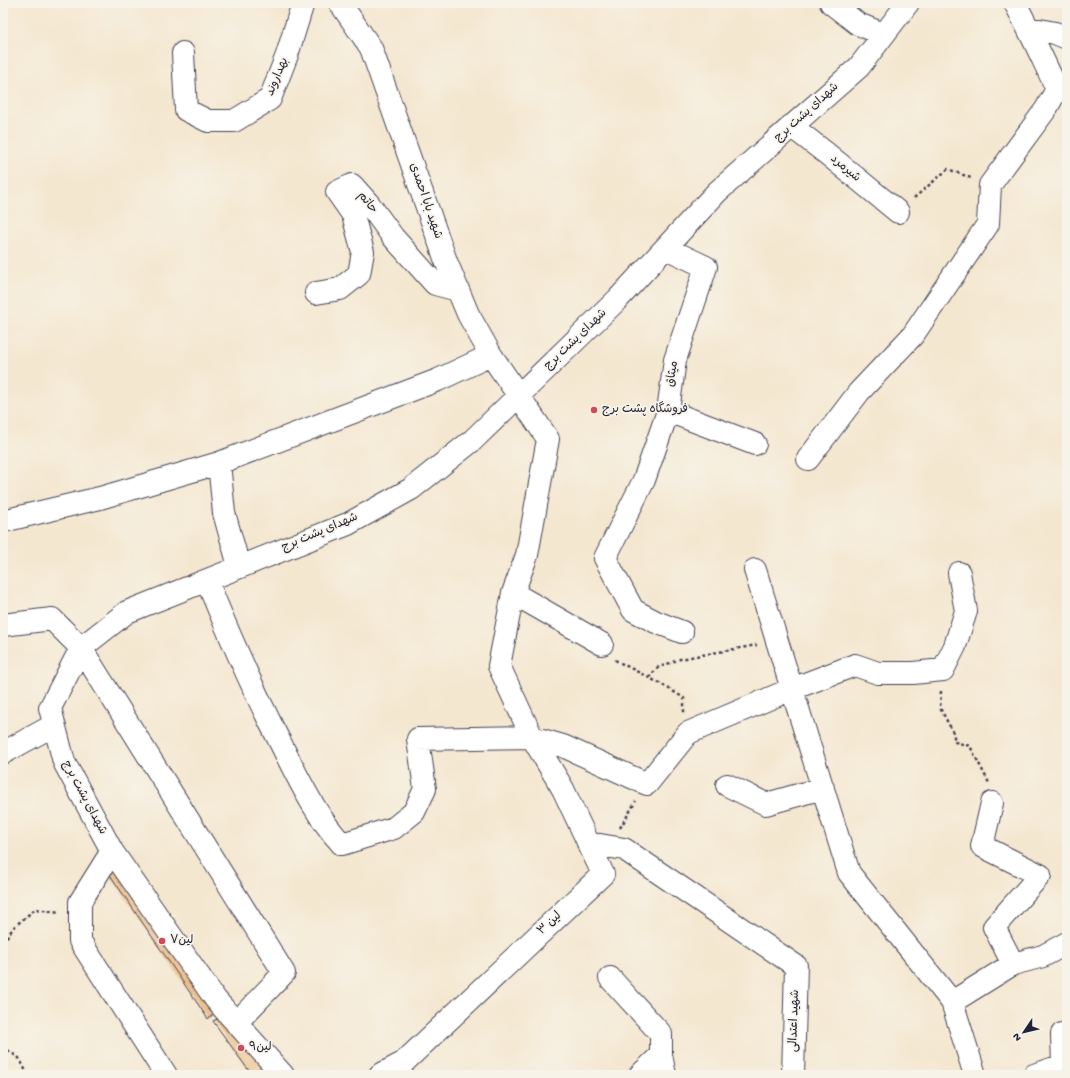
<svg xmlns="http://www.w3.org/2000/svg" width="1070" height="1078" font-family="'Gochi Hand','Playpen Sans Arabic',sans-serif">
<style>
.building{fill:#ebb982}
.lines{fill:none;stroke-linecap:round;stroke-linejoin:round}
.minor-casing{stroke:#424051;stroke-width:24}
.path{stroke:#424051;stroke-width:2.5;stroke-dasharray:3 3;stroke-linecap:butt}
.minor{stroke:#fff;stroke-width:22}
.poi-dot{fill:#d1495b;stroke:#f7f3e8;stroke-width:1.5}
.labels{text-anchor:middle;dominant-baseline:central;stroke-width:3.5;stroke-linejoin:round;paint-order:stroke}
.street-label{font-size:12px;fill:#22223b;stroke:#f7f3e8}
.poi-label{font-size:12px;fill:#22223b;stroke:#f7f3e8;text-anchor:start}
</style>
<rect width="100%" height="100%" fill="#f7f3e8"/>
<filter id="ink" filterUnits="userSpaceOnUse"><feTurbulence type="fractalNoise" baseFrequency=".025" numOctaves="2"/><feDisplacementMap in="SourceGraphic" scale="8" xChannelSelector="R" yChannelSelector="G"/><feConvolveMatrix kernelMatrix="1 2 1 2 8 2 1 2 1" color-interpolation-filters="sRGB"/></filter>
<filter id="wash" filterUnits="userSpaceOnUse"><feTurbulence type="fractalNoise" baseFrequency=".012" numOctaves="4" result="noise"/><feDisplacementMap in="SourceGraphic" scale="16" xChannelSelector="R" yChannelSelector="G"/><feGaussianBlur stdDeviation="0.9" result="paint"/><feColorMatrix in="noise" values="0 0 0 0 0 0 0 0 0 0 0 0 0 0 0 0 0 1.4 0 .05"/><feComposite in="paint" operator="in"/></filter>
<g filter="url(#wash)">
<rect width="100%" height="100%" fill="#f4e7d0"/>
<g id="blocks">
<path class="building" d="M112 861 218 1010 208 1019 108 872Z
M222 1017 272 1075H252L213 1021Z"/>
</g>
</g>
<g filter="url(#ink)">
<use href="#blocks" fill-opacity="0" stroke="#424051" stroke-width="1"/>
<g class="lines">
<defs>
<path id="minor" d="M340 3 371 48 446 261 468 314 491 355 548 439 527 555 513 593 499 666 532 737 563 789 603 874 403 1063 380 1075
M831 3 858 24 883 34
M1029 28 1055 33 1067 38
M183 53 186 110 208 121H234L270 99 287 55 303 3
M791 126 826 153 898 212
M666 248 706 267 675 360 668 411 644 480 605 558 633 610 656 622 682 632
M316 293 340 289 359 274 363 252 353 215 337 192 352 185 369 204 393 237 435 284 458 290
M668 411 755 444
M808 459 859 392 913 335 988 224 990 185 1046 109 1057 89C1043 60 1030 31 1015 3
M219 463 224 513 239 566
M3 521 100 498 219 463 438 380 491 355
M755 570 849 873 952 1002 975 1075
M207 581C230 637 254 692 282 746 299 780 316 816 342 844L394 828 414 812 425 789 418 739 532 737 563 746 647 784 688 733 792 689 855 665 878 673H913L943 670 955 646 966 611 959 573
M513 593 602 644
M3 625 52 619 81 648 284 973 236 1023
M3 753 54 725
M727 785 766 804 823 788
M992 803 982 846 1040 875 994 927 1013 964
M588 843 624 849 796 966 793 1075
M112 851 80 902V941L166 1075
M610 978 661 1034V1055L665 1075
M952 1002 1013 964 1043 956 1067 943
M283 1075 216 1000 112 851 64 762 50 708 81 648 127 612 348 524 411 489 473 440 618 299 717 192 859 67 908 3
M640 1075 661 1055
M1034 1075 1063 1065 1062 1034"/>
</defs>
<use href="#minor" class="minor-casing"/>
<path class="path" d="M914 198 948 169 971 178
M615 660 661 684 684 698V713
M649 678 657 668 680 659 757 645
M941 691 940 708 953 732 955 742 970 746 989 783
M620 828 636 801
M3 942 14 927 35 909 60 912
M3 1047 19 1058 28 1075"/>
<use href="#minor" class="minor"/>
</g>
</g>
<g class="poi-dot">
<circle cx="594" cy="410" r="4"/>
<circle cx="162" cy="941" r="4"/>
<circle cx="241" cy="1048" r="4"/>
</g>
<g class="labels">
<g class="street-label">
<text transform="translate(278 77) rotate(-67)">بهداروند</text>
<text transform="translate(807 113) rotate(-42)">شهدای پشت برج</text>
<text transform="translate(845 169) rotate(40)">شیرمرد</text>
<text transform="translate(425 201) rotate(71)">شهید بابا احمدی</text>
<text transform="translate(367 203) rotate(51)">حاتم</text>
<text transform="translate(576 340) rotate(-44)">شهدای پشت برج</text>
<text transform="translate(673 374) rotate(-80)">میثاق</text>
<text transform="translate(320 533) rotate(-23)">شهدای پشت برج</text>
<text transform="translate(84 798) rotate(62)">شهدای پشت برج</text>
<text transform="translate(550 924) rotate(-43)">لین ۳</text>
<text transform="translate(795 1021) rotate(-88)">شهید اعتدالی</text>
</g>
<g class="poi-label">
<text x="602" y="410">فروشگاه پشت برج</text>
<text x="170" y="941">لین۷</text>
<text x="249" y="1048">لین۹</text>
</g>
</g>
<rect width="1070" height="1078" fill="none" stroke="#f7f3e8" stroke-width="16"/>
<g transform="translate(1024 1032) rotate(235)" stroke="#f7f3e8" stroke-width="3" paint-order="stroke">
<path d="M0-3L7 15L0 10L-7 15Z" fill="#22223b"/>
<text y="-6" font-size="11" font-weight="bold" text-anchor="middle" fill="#22223b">N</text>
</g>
</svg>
